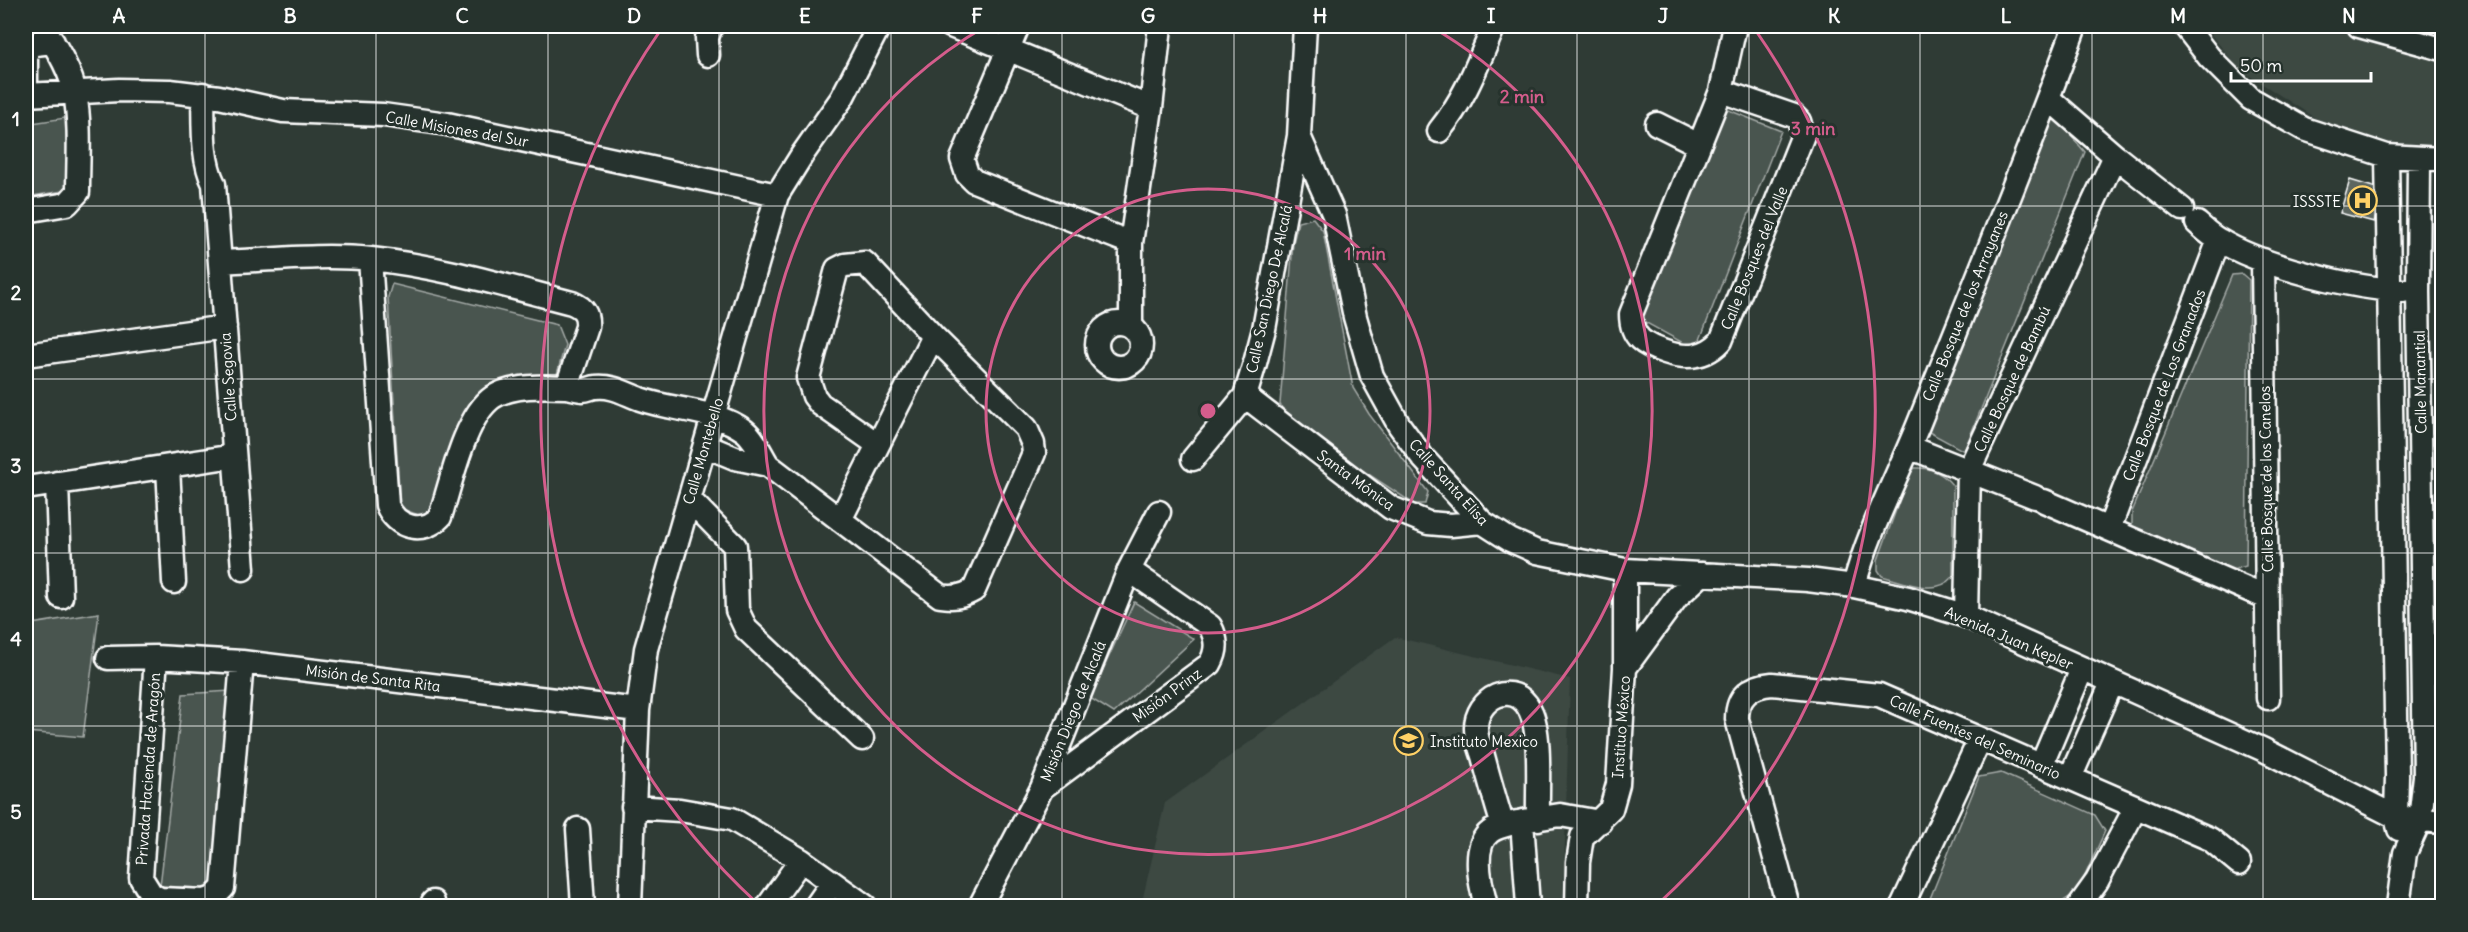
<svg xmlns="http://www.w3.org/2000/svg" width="2468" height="932" font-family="Delius,sans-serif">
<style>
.built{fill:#3c4842}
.green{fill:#4a544f;stroke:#a4aaa7;stroke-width:1.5}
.building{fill:#5b6661;stroke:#fff;stroke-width:1.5}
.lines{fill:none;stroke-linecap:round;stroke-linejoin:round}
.minor-casing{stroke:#fff;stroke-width:27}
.minor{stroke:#26332d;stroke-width:22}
.grid{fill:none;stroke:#fff;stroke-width:1.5;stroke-opacity:0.55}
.ring{fill:none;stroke:#d45d8c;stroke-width:3}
.labels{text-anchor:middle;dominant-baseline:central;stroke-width:6;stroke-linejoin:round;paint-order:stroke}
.street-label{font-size:15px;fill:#fff;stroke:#26332d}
.poi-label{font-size:15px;fill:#fff;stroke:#26332d;text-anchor:end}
.centre{fill:#d45d8c;stroke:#26332d;stroke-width:3}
.ring-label{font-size:18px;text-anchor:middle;font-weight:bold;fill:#d45d8c;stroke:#26332d;stroke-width:6;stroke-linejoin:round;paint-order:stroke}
.neatline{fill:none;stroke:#fff;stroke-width:2}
.grid-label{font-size:20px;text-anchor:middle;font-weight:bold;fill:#fff}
</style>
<rect width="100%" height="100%" fill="#2f3b35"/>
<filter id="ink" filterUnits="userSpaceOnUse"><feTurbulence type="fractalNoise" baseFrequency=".0167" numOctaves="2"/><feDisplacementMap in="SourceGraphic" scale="12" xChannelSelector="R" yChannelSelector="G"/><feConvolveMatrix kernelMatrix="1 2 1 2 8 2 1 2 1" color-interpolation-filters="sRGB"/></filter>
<g filter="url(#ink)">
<path class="built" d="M2204 26H2442V148L2351 141 2239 69Z
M1395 637 1570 679 1563 906H1137L1143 897 1165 803Z"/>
<path class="green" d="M1721 107 1781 131 1696 350 1639 319Z
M2054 116 2085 152 1964 451 1927 431Z
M65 118 69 190 26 197V124Z
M1313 218 1323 231 1353 388 1369 414 1428 492 1425 504H1414L1289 422 1280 404 1293 243 1298 222Z
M2242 274 2249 280 2246 566 2226 572 2132 529V512L2232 275Z
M392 284 557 325 565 345 557 374 532 378H507L473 401 449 453 426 518 400 508 388 297Z
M1915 468C1931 467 1944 474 1953 486V577C1936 597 1905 582 1882 576L1878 570V560L1909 474Z
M1134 602 1194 639 1114 713 1090 698Z
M99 613 83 737 26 732V625Z
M231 691 218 889 160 886 183 694Z
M2001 773 2095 815 2105 831 2078 891 2056 906H1927L1979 777Z"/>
<path class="building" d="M2350 180 2383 190 2374 222 2340 213Z"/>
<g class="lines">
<defs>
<path id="minor" d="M951 26 1151 108
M1018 26 962 159 967 174 974 181 1131 243
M2185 26 2209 57 2251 99 2304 129 2387 156 2442 159
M2359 26 2442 49
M708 55 707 38 711 26
M1721 91 1794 116 1799 121 1803 135 1721 341C1705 358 1686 359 1665 352 1644 345 1631 338 1631 314L1721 91 1735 26
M203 94C204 123 201 158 214 184L243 569
M26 95 119 90 170 91 219 97 283 111 383 115 447 124 777 195
M26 95V45L53 42
M2048 98 2115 156 2182 209
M1657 124 1699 145
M1439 131C1465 99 1478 63 1494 26
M1299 136 1334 215 1355 317 1372 376 1399 425 1423 458 1482 522 1510 540 1537 552 1625 570 1808 580 1854 586 1908 598 1966 616 2262 749 2396 817 2442 822
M2387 156 2397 776 2396 817 2399 829
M26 211 67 204 78 192C78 160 81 126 75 94 71 70 55 46 43 26
M2197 223C2204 229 2211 236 2219 240 2263 267 2353 288 2404 291
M370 259 387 505C396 528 423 535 440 517 451 484 464 417 493 397 512 385 544 386 565 387 571 387 577 390 583 390 588 390 592 387 596 387 612 385 626 394 640 399 673 411 715 409 745 431 755 439 761 454 768 465L940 596C953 598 962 597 974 590L1034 453 1033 444 1026 428 933 336 865 263 845 265 837 269 808 378 814 396 820 404 877 444
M2263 260 2268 698
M220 262C270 260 322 254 371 259 439 266 506 286 572 303 584 308 588 314 587 327L567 387
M1097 345a22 22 0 1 1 44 0a22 22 0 1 1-44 0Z
M1131 326V243L1151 108 1160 26
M26 355 225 327
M1245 396 1391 508 1428 523 1451 525 1482 522
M706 446 735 458 768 465
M1909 447 2035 497
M1193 459 1245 396 1255 363 1264 329 1299 136 1305 26
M168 467 174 582
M57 483 61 597
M26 488 234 456
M690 500 735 546 737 610 746 629 862 739
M2044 501 2267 598
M840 520 933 336
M2109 529 2219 240
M1854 586C1869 528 1899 474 1921 418 1973 288 2027 157 2075 26
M1966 616 1969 470 2115 156
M156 657 141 878 151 894 160 899 205 901 213 898 223 888 242 662
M108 658 156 657 242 662 638 710
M1625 668 1677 597 1702 574
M2041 766 2082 669
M2070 778 2112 683
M1042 788 1210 664C1218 650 1217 639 1210 626L1129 570
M633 807 680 810 732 819 801 860 865 906
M1503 826C1496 803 1489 779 1483 756 1480 747 1476 737 1476 729 1475 698 1514 678 1530 710 1542 733 1537 791 1538 819
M578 829 583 906
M433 906V902
M630 906 638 710 646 649 777 195 802 155 842 98 879 26
M768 906 801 860
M816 906 832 883
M980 906 1042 788 1129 570 1159 512
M1486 906C1481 887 1471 846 1490 832 1497 826 1508 825 1517 822
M1528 906 1522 821 1560 815 1600 822
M1577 906 1578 862 1582 837 1611 809 1618 784 1625 668V570
M1788 906 1737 719C1737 696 1750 686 1772 684L1879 695 2210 839 2239 863
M1902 906 1980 739
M2079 906 2097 881 2136 807
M2398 906 2405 853 2420 820 2425 776 2418 292 2419 159"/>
</defs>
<use href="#minor" class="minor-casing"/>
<use href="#minor" class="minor"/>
</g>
</g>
<path class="grid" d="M205 26V906M376 26V906M548 26V906M719 26V906M891 26V906M1062 26V906M1234 26V906M1406 26V906M1577 26V906M1749 26V906M1920 26V906M2092 26V906M2263 26V906M26 206H2442M26 379H2442M26 553H2442M26 726H2442"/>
<g class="ring">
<circle cx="1208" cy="411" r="222"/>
<path d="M1430 26A444 444 0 1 1 986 26"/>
<path d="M757 903A667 667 0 0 1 662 28M1754 28A667 667 0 0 1 1659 903"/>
</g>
<defs>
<symbol id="hospital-ring" viewBox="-11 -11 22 22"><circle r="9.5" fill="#26332d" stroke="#ffd166" stroke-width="1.5"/><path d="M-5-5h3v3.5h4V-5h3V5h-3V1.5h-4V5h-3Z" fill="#ffd166"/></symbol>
<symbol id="school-ring" viewBox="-11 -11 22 22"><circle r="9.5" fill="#26332d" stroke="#ffd166" stroke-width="1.5"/><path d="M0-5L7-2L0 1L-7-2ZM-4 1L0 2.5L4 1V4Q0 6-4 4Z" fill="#ffd166"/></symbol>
</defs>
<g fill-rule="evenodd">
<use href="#hospital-ring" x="2346" y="184" width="33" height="33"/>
<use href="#school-ring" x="1392" y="724" width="33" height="33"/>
</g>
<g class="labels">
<g class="street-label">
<text transform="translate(457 129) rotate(10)">Calle Misiones del Sur</text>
<text transform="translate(1754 258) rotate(-68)">Calle Bosques del Valle</text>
<text transform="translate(1269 289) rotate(-78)">Calle San Diego De Alcalá</text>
<text transform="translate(1965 306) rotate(-68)">Calle Bosque de los Arrayanes</text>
<text transform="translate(228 377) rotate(-94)">Calle Segovia</text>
<text transform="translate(2012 379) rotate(-65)">Calle Bosque de Bambú</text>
<text transform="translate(2420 382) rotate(-91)">Calle Manantial</text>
<text transform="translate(2164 385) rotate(-69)">Calle Bosque de Los Granados</text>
<text transform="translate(703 451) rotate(-74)">Calle Montebello</text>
<text transform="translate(2266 479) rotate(-91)">Calle Bosque de los Canelos</text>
<text transform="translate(1356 480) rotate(36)">Santa Mónica</text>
<text transform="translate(1449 482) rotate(48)">Calle Santa Elisa</text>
<text transform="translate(2009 638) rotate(23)">Avenida Juan Kepler</text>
<text transform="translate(373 678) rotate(7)">Misión de Santa Rita</text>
<text transform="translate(1167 695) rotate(-36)">Misión Prinz</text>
<text transform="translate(1073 711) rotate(-68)">Misión Diego de Alcalá</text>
<text transform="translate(1621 727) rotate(-86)">Instituo México</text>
<text transform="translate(1975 737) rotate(24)">Calle Fuentes del Seminario</text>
<text transform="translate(148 769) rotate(-86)">Privada Hacienda de Aragón</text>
</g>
<g class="poi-label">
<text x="2341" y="201">ISSSTE</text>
<text x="1430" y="741" text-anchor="start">Instituto Mexico</text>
</g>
</g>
<circle cx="1208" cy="411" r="9" class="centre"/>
<g class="ring-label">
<text x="1522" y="103">2 min</text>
<text x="1813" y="135">3 min</text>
<text x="1365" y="260">1 min</text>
</g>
<rect width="2468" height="932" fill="none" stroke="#26332d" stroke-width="66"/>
<path d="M2231 72v9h140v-9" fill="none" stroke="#ffffff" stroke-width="3"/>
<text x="2240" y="72" font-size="18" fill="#ffffff" stroke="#26332d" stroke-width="4.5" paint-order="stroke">50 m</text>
<rect x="33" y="33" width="2402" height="866" class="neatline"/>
<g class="grid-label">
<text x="119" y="23">A</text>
<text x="290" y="23">B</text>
<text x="462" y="23">C</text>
<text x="634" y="23">D</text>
<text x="805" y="23">E</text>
<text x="977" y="23">F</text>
<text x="1148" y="23">G</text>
<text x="1320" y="23">H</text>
<text x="1491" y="23">I</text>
<text x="1663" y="23">J</text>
<text x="1834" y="23">K</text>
<text x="2006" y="23">L</text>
<text x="2178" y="23">M</text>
<text x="2349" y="23">N</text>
<text x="16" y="126">1</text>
<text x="16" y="300">2</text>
<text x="16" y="473">3</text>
<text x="16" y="646">4</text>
<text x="16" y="819">5</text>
</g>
</svg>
